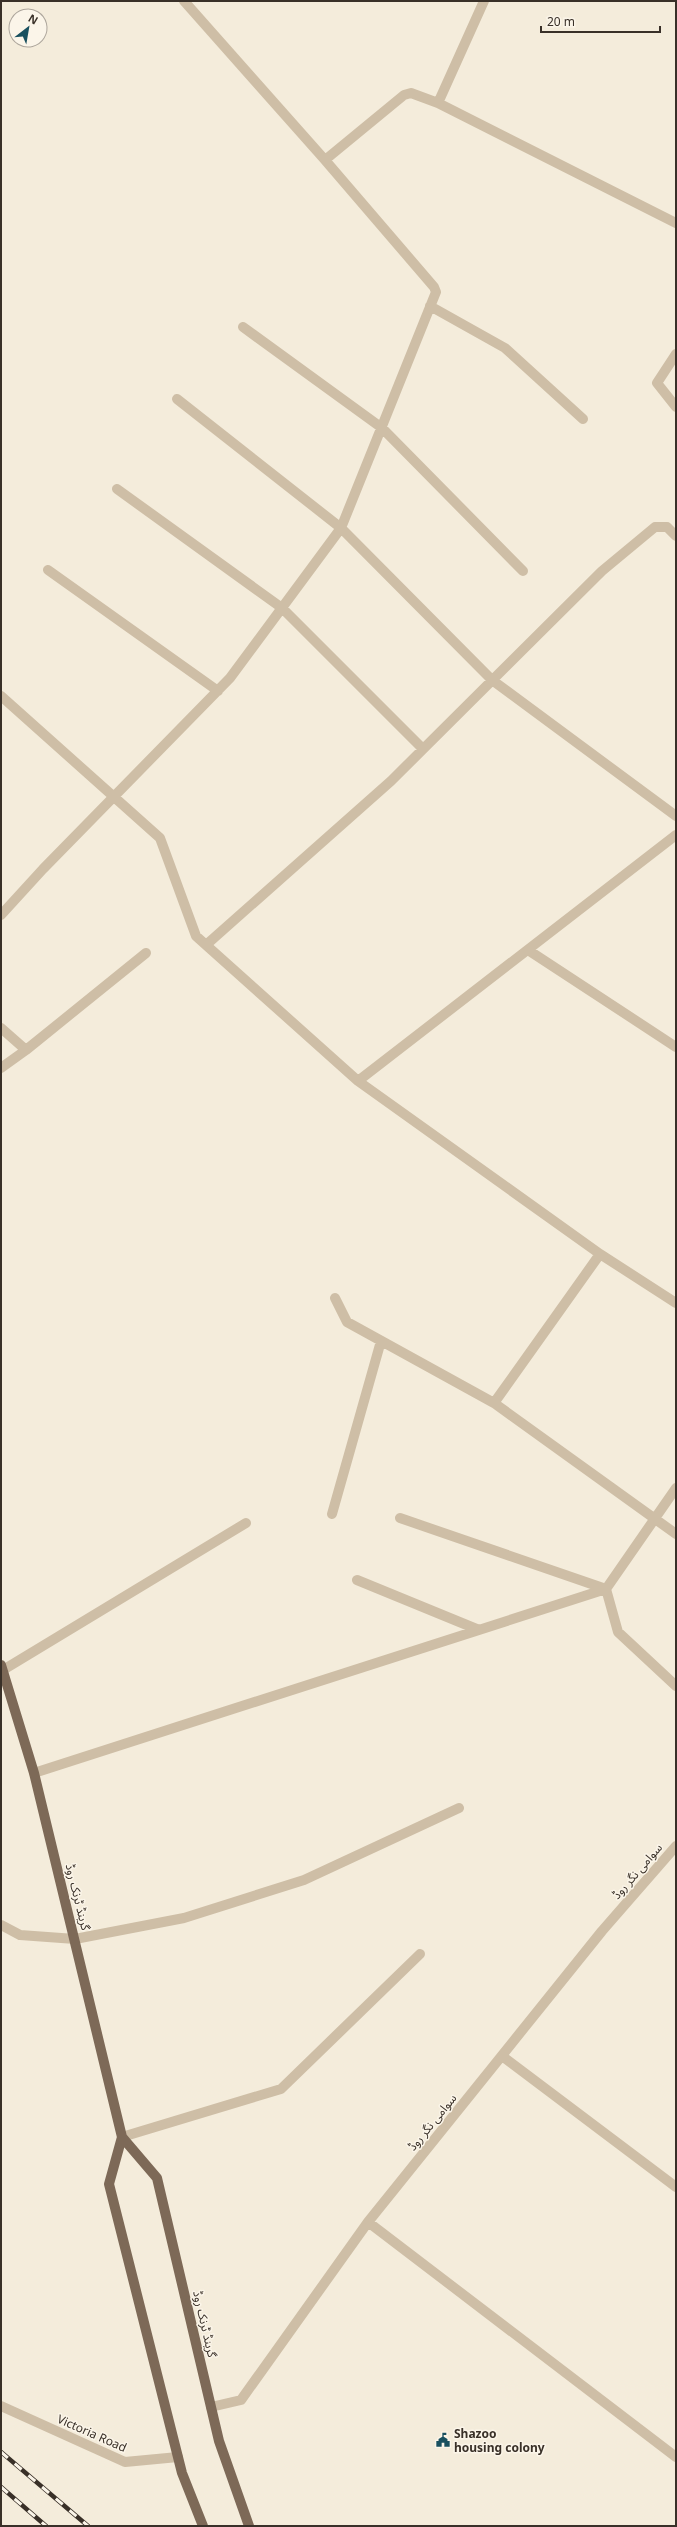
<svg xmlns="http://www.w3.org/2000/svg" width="677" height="2527" font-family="'Noto Sans','Noto Sans Arabic',sans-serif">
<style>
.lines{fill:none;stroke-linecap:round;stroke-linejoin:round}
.minor{stroke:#cebea6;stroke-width:10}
.major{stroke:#7d6957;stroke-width:10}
.rail-casing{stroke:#393028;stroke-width:4.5}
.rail{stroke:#fbf5e9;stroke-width:3;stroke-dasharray:9;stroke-linecap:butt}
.labels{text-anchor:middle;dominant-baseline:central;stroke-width:3;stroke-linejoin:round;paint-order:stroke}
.street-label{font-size:12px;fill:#393028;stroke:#fbf5e9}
.poi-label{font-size:12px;font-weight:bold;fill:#393028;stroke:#fbf5e9;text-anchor:start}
</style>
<rect width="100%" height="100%" fill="#f4ecdb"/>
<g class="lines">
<path class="minor" d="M184 1 325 160 404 95 411 93 438 103
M484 1 438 103 676 223
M430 306 505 348 583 419
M243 327 382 428 523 571
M676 354 657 383 676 407
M177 399 341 528 492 680 676 816
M117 489 282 608 423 749
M48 570 218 691
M1 696 160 838 196 936 206 945 358 1081 600 1254 676 1303
M1 915 43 869 230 678 341 528 436 292 434 287 325 160
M206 945 391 781 602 571 655 527H667L676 536
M528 950 676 1047
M1 1028 26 1050 1 1068
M26 1050 146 953
M358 1081 676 835
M335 1298 347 1322 494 1403 676 1534
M494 1403 600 1254
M332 1514 381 1341
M400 1518 606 1589 618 1632 676 1686
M357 1580 479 1630
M3 1670 246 1523
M34 1773 606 1589 676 1488
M1 1925 20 1935 75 1939 184 1918 304 1880 459 1808
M502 2056 676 2187
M122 2137 281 2089 420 1954
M368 2222 676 2457
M1 2406 125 2462 178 2457
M211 2407 241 2400 368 2222 602 1931 676 1846"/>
<path class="major" d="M1 1665 34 1773 122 2137 157 2178 219 2441 249 2526
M122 2137 109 2184 182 2473 203 2526"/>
<defs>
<path id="rail" d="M1 2452 88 2526
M1 2487 46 2526"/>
</defs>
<use href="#rail" class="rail-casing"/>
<use href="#rail" class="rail"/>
</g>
<defs>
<symbol id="civic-bare" viewBox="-9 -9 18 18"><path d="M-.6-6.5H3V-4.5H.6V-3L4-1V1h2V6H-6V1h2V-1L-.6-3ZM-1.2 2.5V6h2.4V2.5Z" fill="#19505f" stroke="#fbf5e9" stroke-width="2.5" paint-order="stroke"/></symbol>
</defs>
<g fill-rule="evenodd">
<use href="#civic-bare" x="433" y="2430" width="20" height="20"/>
</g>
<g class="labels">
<g class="street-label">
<text transform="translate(637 1871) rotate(-49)">سوامی نگر روڈ</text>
<text transform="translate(78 1897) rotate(76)">گرینڈ ٹرنک روڈ</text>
<text transform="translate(432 2122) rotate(-51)">سوامی نگر روڈ</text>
<text transform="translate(205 2324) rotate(77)">گرینڈ ٹرنک روڈ</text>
<text transform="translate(92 2433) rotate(24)">Victoria Road</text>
</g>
<g class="poi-label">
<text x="454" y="2433">Shazoo<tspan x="454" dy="14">housing colony</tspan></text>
</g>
</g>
<rect width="677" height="2527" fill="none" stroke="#393028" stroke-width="4"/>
<g transform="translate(28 28) rotate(31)"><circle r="19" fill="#fbf5e9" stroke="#ada69c"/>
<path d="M0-3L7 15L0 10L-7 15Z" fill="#19505f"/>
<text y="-6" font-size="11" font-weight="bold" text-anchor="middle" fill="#393028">N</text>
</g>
<path d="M541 26v6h119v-6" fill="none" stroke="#393028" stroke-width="2"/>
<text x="547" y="26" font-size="12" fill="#393028" stroke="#fbf5e9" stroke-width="3" paint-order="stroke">20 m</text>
</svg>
